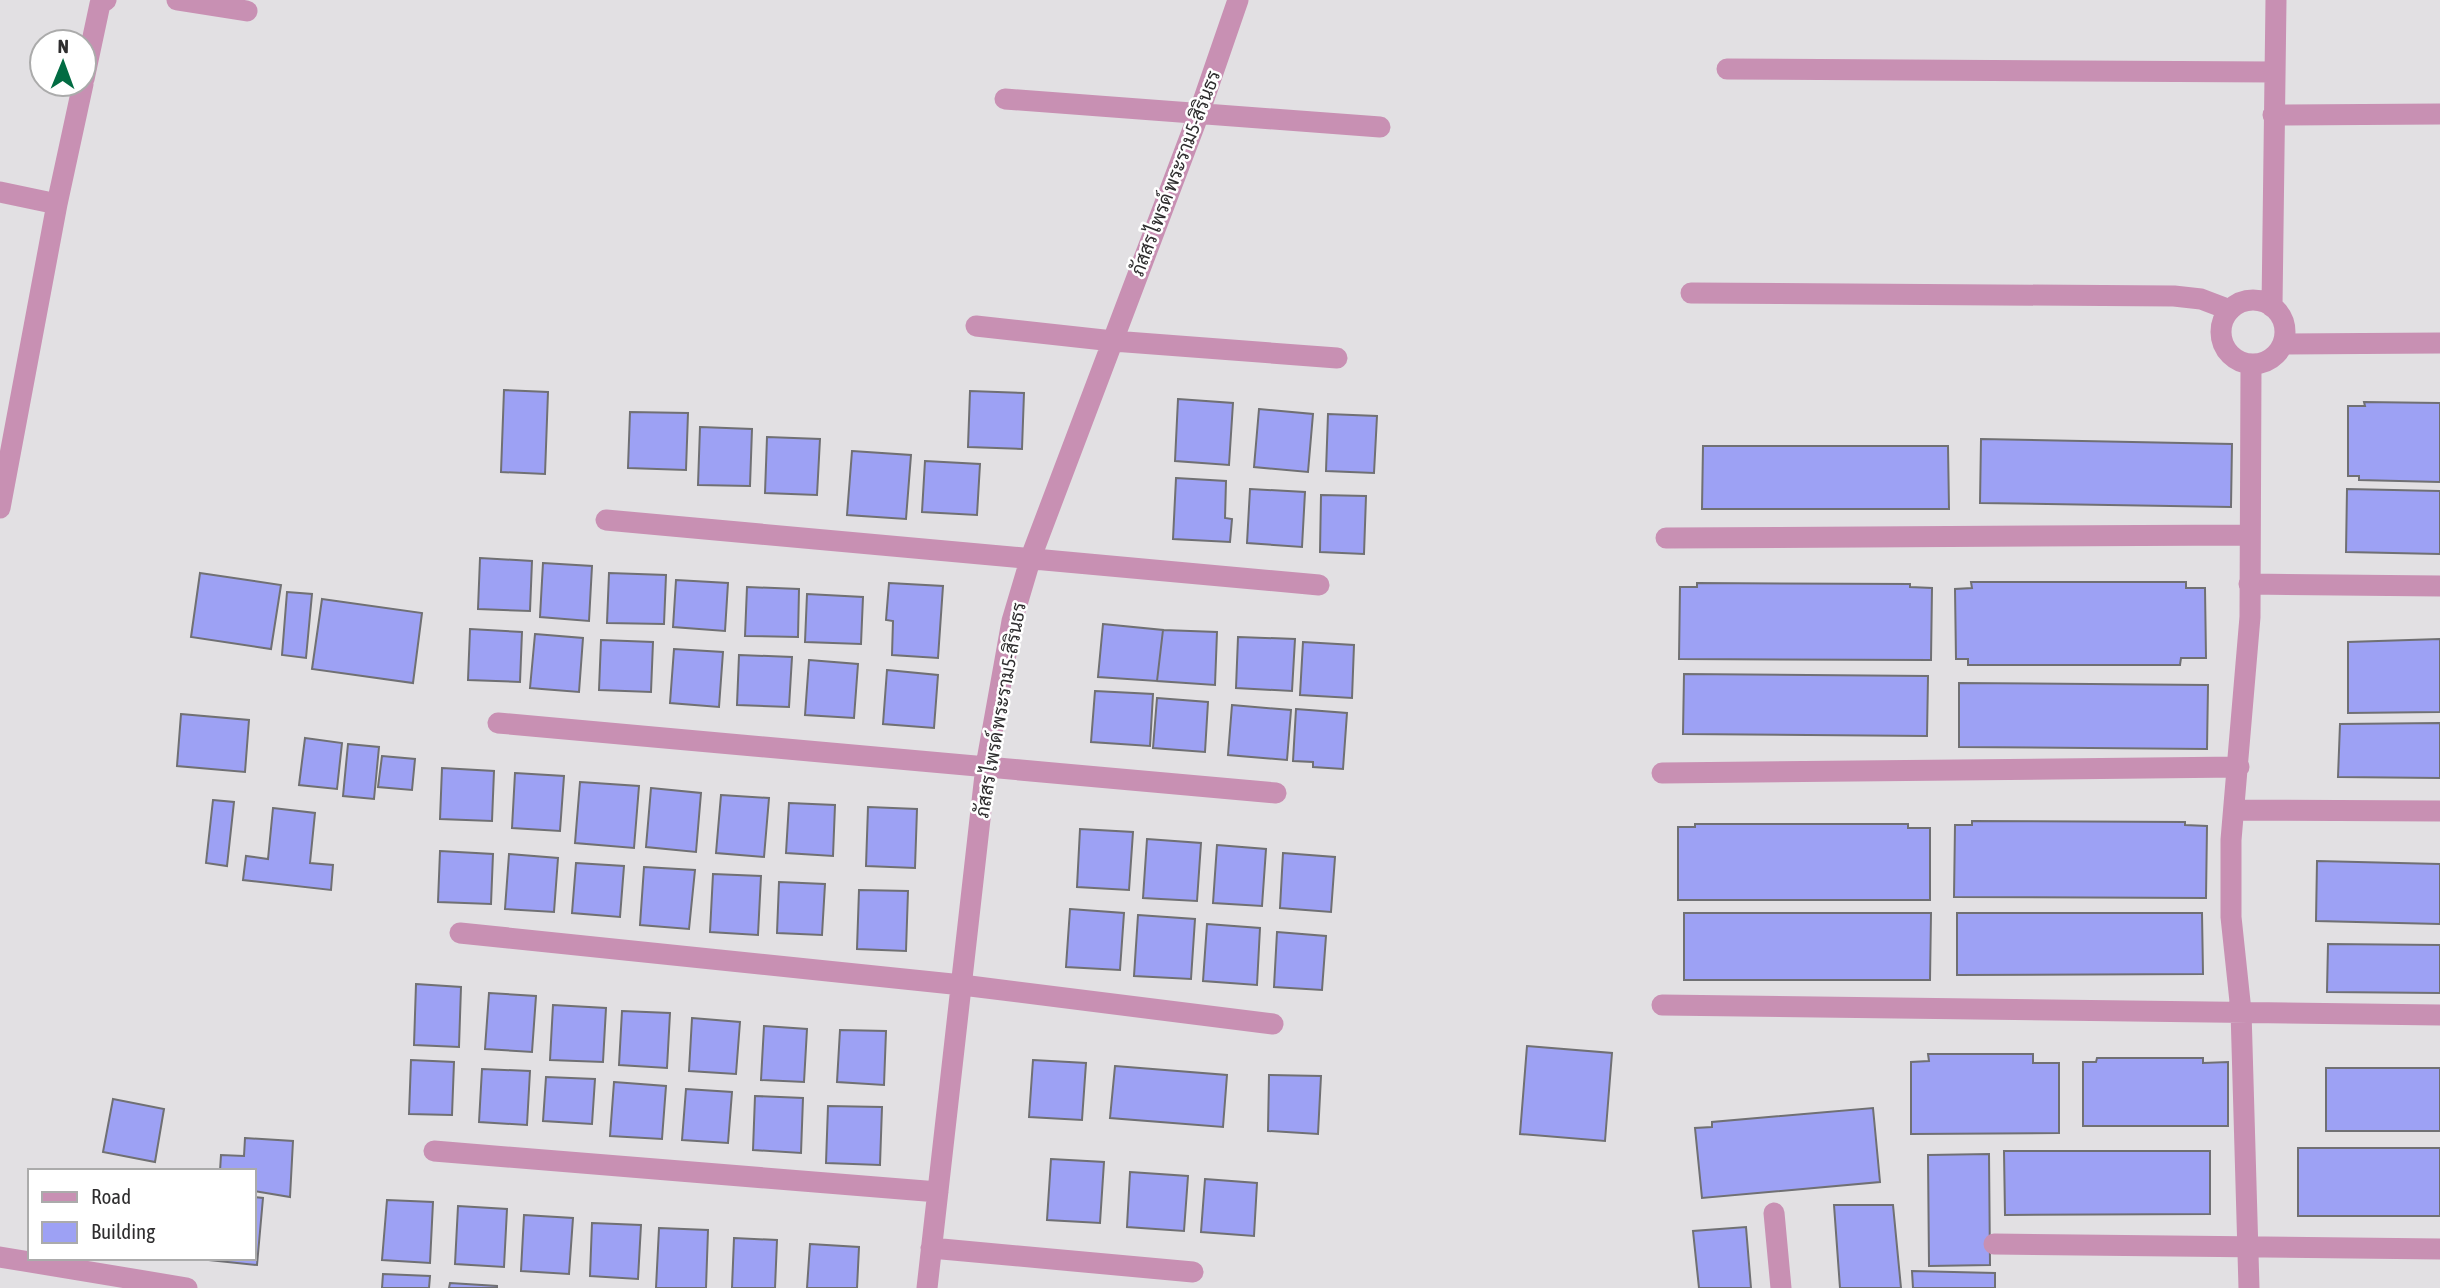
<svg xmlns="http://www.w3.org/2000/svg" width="2440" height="1288" font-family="'Asap Condensed',Sarabun,sans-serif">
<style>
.building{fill:#9da1f4;stroke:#707073;stroke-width:2}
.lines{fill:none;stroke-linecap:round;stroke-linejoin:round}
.minor{stroke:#c890b3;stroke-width:21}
.labels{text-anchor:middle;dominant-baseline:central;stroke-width:5;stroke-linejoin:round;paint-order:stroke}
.street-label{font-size:19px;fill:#2e2d2e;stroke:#fff}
</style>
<rect width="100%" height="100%" fill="#e2e0e3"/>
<path class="building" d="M504 390 548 392 545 474 501 472Z
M970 391 1024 393 1022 449 968 447Z
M1178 399 1233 403 1229 465 1175 461Z
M2364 402 2440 403V482L2359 480V476H2348V406H2365Z
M1259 409 1313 414 1308 472 1254 467Z
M630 412 688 413 686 470 628 468Z
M1328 414 1377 416 1374 473 1326 471Z
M700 427 752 429 750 486 698 485Z
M767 437 820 439 817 495 765 493Z
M1981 439 2232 444 2231 507 1980 503Z
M1703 446H1948L1949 509H1702Z
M852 451 911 455 906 519 847 515Z
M925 461 980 464 977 515 922 512Z
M1176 478 1226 481 1225 518 1232 519 1230 542 1173 539Z
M1250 489 1305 492 1302 547 1247 543Z
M2347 489 2440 491V554L2346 552Z
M1321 495 1366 496 1364 554 1320 552Z
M480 558 532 561 530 611 478 609Z
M543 563 592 566 589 621 540 617Z
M200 573 281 585 271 649 191 637Z
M609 573 666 575 664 624 607 623Z
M676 580 728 583 725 631 673 627Z
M1971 582H2186V588H2205L2206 658H2181L2180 665H1968V659H1956L1955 589 1972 588Z
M889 583 943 586 938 658 892 655 893 621 886 620Z
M1697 583 1910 584V587L1932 588 1931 660 1679 659 1680 587H1697Z
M747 587 799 589 798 637 745 636Z
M287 592 312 594 306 658 282 655Z
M807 594 863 597 861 644 805 642Z
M322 599 422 613 413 683 312 669Z
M1103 624 1163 630 1157 681 1098 677Z
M470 629 522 632 520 682 468 680Z
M1163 630 1217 632 1215 685 1157 681Z
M535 634 583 638 579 692 530 688Z
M1238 637 1295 639 1292 691 1236 688Z
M2440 639V712L2348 713V642Z
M601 640 653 642 651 692 599 690Z
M1303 642 1354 645 1352 698 1300 695Z
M674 649 723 652 719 707 670 703Z
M739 655 792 657 789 707 737 705Z
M809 660 858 664 854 718 805 715Z
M887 670 938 675 934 728 883 724Z
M1684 674 1928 676 1927 736 1683 734Z
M1959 683 2208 685 2207 749 1959 747Z
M1095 691 1153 694 1150 746 1091 742Z
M1157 698 1208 702 1205 752 1153 748Z
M1232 705 1291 710 1287 760 1228 755Z
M1296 709 1347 713 1343 769 1313 767V762L1293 761Z
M181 714 249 720 245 772 177 766Z
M2440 723V778L2338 777 2340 724Z
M305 738 342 743 337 789 299 785Z
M348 744 379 747 374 799 343 796Z
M382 756 415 759 412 790 378 787Z
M442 768 494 771 492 821 440 819Z
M515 773 564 776 560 831 512 828Z
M580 782 639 786 634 848 575 843Z
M651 788 701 793 696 852 646 847Z
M721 795 769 798 764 857 716 853Z
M213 800 234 802 227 866 206 863Z
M789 803 835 805 833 856 786 853Z
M868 807 917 809 915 868 866 866Z
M273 808 315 813 310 863 333 865 331 890 243 880 246 856 268 859Z
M1972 821 2185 822V825L2207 826 2206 898 1954 897 1955 825H1972Z
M1695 824H1908V828H1930V900H1678V827H1695Z
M1080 829 1133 832 1129 890 1077 887Z
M1147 839 1201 843 1197 901 1143 898Z
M1217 845 1266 849 1262 906 1213 903Z
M440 851 493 854 491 904 438 902Z
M1283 853 1335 857 1331 912 1280 908Z
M509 854 558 858 554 912 505 909Z
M2317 861 2440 864V924L2316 921Z
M576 863 624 866 620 917 572 913Z
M644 867 695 870 689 929 640 925Z
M713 874 761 876 758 935 710 932Z
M779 882 825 884 822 935 777 933Z
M859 890 908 891 906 951 857 949Z
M1070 909 1124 913 1120 970 1066 967Z
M1684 913H1931L1930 980H1684Z
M1957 913H2202L2203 974 1957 975Z
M1138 915 1195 919 1191 979 1134 976Z
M1207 924 1260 928 1257 985 1203 981Z
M1277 932 1326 936 1322 990 1274 987Z
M2328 944 2440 945V993L2327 992Z
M416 984 461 987 459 1047 414 1045Z
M489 993 536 996 532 1052 485 1049Z
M553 1005 606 1008 603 1062 550 1060Z
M622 1011 670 1013 667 1068 619 1065Z
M692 1018 740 1022 736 1074 689 1071Z
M764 1026 807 1029 804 1082 761 1080Z
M840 1030 886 1031 884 1085 837 1082Z
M1527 1046 1612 1053 1605 1141 1520 1134Z
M1928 1054H2033V1063H2059V1133L1911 1134V1062L1929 1061Z
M2097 1058H2203V1063L2228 1062V1126H2083V1062H2096Z
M411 1060 454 1062 452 1115 409 1114Z
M1033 1060 1086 1063 1082 1120 1029 1117Z
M1115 1066 1227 1075 1223 1127 1110 1118Z
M2326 1068H2440V1131H2326Z
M482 1069 530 1071 527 1125 479 1122Z
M1269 1075 1321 1076 1318 1134 1268 1131Z
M546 1077 595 1079 592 1124 543 1121Z
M614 1082 666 1086 662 1139 610 1136Z
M686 1089 732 1092 728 1143 682 1140Z
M755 1096 803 1098 801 1153 753 1150Z
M113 1099 164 1109 155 1162 103 1152Z
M828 1106 882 1107 880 1165 826 1163Z
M1873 1108 1880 1182 1702 1198 1695 1128 1712 1127V1122Z
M245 1138 293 1141 290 1197 254 1191V1171H220L221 1155 244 1156Z
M2298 1148H2440V1216H2298Z
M2004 1151H2210V1214L2005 1215Z
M1989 1154 1990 1265 1929 1266 1928 1155Z
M1051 1159 1104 1162 1100 1223 1047 1220Z
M1130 1172 1188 1176 1184 1231 1127 1227Z
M1205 1179 1257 1183 1254 1236 1201 1232Z
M254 1197 263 1198 257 1265 199 1259 254 1258Z
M387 1200 433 1202 430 1263 382 1260Z
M1834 1205H1893L1901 1288H1840Z
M458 1206 507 1209 504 1267 455 1264Z
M524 1215 573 1218 569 1274 521 1271Z
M592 1223 641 1225 638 1279 590 1276Z
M1746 1227 1751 1288H1699L1693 1231Z
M659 1228 708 1230 706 1288H656Z
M734 1238 777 1240 775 1288H732Z
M810 1244 859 1247 857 1288H807Z
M1912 1271 1995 1273V1288H1913Z
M383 1274 430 1276 429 1288H382Z
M450 1283 497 1286V1288H449Z"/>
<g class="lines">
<path class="minor" d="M177 0 247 11
M1727 69 2274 72
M84 79 100 4 106 0
M1005 99 1380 127
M2273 115 2440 114
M0 192 57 204 0 508
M57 204 83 84
M1691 293 2174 296 2201 299 2230 310
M2221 332a32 32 0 1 1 64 0a32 32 0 1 1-64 0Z
M2272 307 2276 0
M976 326 1113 341 1337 358
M2283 344 2440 343
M606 520 1319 585
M1666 538 2249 535
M2249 584 2440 586
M498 723 1276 793
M1662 773 2239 767
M2234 810 2440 811
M460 933 962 985 1273 1024
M1662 1005 2440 1015
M434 1151 938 1192
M1774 1213 1781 1288
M1994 1244 2440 1249
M931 1248 1193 1272
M0 1257 187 1288
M927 1288 986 766 1012 621 1031 557 1198 116 1238 0
M2249 1288 2241 1011 2231 917V840L2250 617 2251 365"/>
</g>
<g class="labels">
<g class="street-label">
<text transform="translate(1175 173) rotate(-69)">ภัสสร ไพรด์ พระราม5-สิรินธร</text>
<text transform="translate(1000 710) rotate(-80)">ภัสสร ไพรด์ พระราม5-สิรินธร</text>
</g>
</g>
<rect x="28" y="1169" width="228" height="91" fill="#ffffff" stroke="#ababab" stroke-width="2"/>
<rect x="42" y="1192" width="35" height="10" fill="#c890b3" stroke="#ababab" stroke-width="2"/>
<text x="91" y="1204" font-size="21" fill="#2e2d2e">Road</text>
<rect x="42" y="1222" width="35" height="21" fill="#9da1f4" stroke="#ababab" stroke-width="2"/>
<text x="91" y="1239" font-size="21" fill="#2e2d2e">Building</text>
<g transform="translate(63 63) rotate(1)"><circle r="33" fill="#ffffff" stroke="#ababab" stroke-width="2"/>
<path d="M0-5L12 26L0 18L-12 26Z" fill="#026c43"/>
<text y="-10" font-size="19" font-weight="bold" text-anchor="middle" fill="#2e2d2e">N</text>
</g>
</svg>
